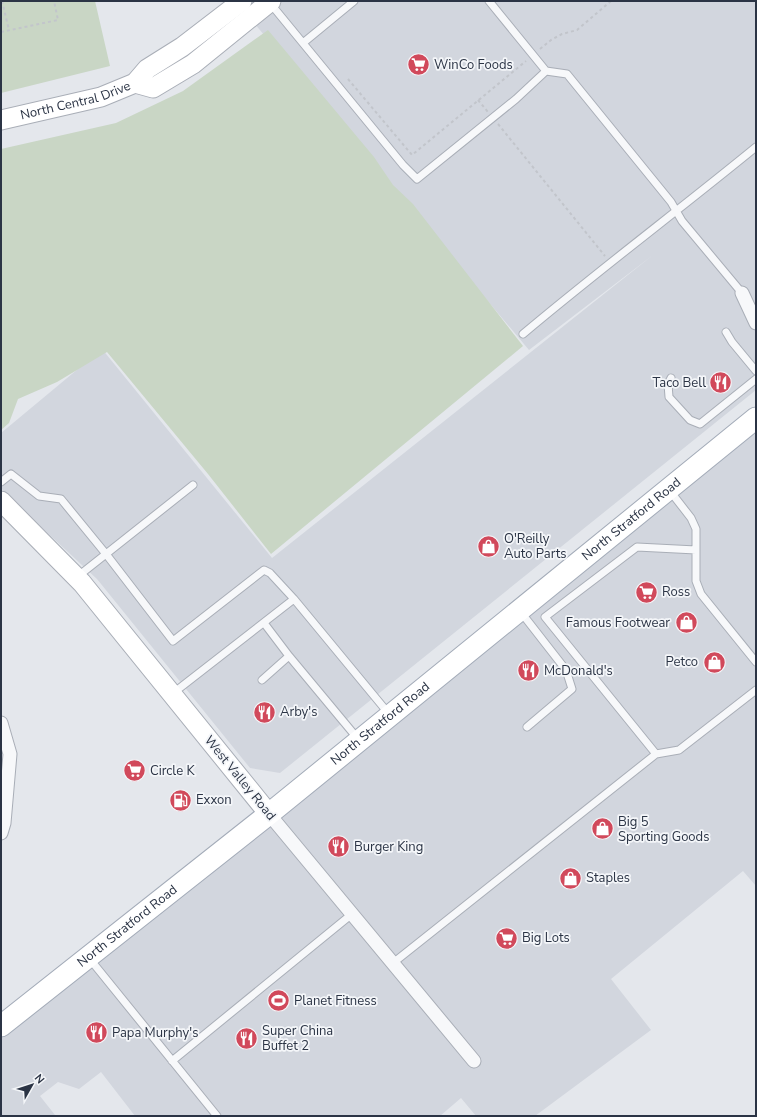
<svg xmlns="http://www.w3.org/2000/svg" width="757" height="1117" font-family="'Nunito Sans',sans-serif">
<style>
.built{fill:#d2d6de}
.green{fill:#c9d6c5}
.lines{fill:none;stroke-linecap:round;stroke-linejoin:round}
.service-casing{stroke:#a9aeb7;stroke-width:9}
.minor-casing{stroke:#a9aeb7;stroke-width:15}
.secondary-casing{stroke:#a9aeb7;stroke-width:21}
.primary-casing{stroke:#a3abb8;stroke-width:23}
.path{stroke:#c2c5cb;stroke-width:2;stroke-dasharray:3 3;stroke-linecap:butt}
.service{stroke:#f7f8fa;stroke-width:7}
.minor{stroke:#f7f8fa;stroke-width:13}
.secondary{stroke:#fff;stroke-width:19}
.primary{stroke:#fff;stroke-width:21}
.labels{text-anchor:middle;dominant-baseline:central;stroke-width:3.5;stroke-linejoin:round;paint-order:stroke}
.poi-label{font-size:13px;fill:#2b3445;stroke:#f4f6f9;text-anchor:start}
.street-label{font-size:13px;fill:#2b3445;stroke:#f4f6f9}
</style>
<rect width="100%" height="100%" fill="#e4e7ec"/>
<path class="built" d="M242 1H756V390L280 773 250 768 97 579 11 499 1 488V433L102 349 272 558 653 255 529 350 238 4Z
M756 418V886L743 871 611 979 651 1030 535 1116H476L461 1098 440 1116H135L101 1072 79 1089 58 1082 40 1096 55 1115 54 1116H1V1021Z"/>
<path class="green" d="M1 1H95L110 66 1 93Z
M268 30 374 157 393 185 413 204 523 346 271 554 208 474 107 352 57 382 18 399 9 423 1 430V149L116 123 183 91Z"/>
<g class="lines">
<defs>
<path id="service" d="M489 1 546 71 567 74 671 202 682 221 742 293
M270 3 403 165 417 179 516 99 546 71
M303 43 354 1
M726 332 732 342 756 371
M523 334C599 270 679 210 756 147
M671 378 668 384 669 397 690 420 700 424 756 379
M1 482 11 474 39 496 61 499 106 554 173 641 264 570 270 573 294 599 172 694
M670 491 691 518 696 529V581L701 594 756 662
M77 577 193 485
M294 599 389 714
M520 611 566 670 572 689 527 727
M264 623 289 656
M262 680 289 656 358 739
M656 754 545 617 637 547 696 550
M89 958 217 1116
M393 963 656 754 679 750 756 690
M172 1061 352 914"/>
<path id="minor" d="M742 293 756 323
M1 723 10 754 4 823 1 833
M269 814 474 1061"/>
<g id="secondary">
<path d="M135 83 153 88 193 64 271 1"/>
<path id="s1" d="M1 120 101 97 135 83 147 69 182 47 242 1"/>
<path d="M1 501 82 583 269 814"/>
</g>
<g id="primary">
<path id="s2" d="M1 1026 269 814 756 418"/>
</g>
</defs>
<use href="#service" class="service-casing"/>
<use href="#minor" class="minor-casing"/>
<use href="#secondary" class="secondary-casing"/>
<use href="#primary" class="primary-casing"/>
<path class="path" d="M2 1 9 30
M1 32 58 20 54 1
M540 49 551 40 562 34 577 30 611 1
M348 79 412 155 526 61
M478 100 488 112
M498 124 605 256"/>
<use href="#service" class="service"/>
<use href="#minor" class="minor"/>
<use href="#secondary" class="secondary"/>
<use href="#primary" class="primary"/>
</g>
<defs>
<symbol id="supermarket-disc" viewBox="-11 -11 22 22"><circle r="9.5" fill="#d1495b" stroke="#f4f6f9"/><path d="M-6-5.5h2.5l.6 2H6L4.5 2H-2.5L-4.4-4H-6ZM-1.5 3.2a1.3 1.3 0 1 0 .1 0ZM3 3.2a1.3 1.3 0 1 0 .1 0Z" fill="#fff"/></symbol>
<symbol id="restaurant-disc" viewBox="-11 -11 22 22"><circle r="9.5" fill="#d1495b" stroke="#f4f6f9"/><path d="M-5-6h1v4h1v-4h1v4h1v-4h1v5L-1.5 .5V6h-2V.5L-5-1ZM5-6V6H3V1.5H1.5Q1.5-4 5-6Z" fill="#fff"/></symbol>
<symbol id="shop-disc" viewBox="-11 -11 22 22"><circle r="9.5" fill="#d1495b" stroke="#f4f6f9"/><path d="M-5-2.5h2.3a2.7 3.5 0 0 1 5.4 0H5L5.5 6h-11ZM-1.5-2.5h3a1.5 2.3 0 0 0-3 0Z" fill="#fff"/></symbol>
<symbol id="fuel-disc" viewBox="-11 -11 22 22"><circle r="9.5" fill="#d1495b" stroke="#f4f6f9"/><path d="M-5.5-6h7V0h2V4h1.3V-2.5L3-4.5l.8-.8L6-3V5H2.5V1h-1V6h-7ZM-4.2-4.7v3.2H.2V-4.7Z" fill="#fff"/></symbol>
<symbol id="stadium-disc" viewBox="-11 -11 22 22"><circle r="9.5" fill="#d1495b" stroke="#f4f6f9"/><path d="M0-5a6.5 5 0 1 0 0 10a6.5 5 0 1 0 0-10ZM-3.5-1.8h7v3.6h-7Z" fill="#fff"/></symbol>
</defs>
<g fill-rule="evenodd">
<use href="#supermarket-disc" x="406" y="52" width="25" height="25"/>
<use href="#restaurant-disc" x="708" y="370" width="25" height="25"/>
<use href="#shop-disc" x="476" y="534" width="25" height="25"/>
<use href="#supermarket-disc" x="634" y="580" width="25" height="25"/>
<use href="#shop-disc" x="674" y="610" width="25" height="25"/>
<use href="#shop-disc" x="702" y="650" width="25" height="25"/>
<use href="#restaurant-disc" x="516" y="658" width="25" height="25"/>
<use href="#restaurant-disc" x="252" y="700" width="25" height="25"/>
<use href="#supermarket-disc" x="122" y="758" width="25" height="25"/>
<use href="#fuel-disc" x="168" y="788" width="25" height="25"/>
<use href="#shop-disc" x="590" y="816" width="25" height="25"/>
<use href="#restaurant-disc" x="326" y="834" width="25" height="25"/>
<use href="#shop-disc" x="558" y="866" width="25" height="25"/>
<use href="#supermarket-disc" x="494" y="926" width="25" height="25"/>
<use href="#stadium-disc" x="266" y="988" width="25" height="25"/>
<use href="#restaurant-disc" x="84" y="1020" width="25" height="25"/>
<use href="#restaurant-disc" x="234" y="1026" width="25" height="25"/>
</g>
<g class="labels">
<g class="poi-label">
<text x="434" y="65">WinCo Foods</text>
<text x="706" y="383" text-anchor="end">Taco Bell</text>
<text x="504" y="539">O'Reilly<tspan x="504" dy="15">Auto Parts</tspan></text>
<text x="662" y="592">Ross</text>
<text x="670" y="623" text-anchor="end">Famous Footwear</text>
<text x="698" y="662" text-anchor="end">Petco</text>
<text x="544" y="671">McDonald's</text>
<text x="280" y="712">Arby's</text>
<text x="150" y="771">Circle K</text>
<text x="196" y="800">Exxon</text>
<text x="618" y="822">Big 5<tspan x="618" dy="15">Sporting Goods</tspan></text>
<text x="354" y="847">Burger King</text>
<text x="586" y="878">Staples</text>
<text x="522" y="938">Big Lots</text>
<text x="294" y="1001">Planet Fitness</text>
<text x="262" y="1031">Super China<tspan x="262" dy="15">Buffet 2</tspan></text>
<text x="112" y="1033">Papa Murphy's</text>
</g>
<g class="street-label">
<text stroke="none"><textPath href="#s1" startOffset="77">North Central Drive</textPath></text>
<text stroke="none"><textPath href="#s2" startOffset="809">North Stratford Road</textPath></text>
<text stroke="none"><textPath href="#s2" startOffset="485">North Stratford Road</textPath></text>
<text transform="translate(240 778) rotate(51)">West Valley Road</text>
<text stroke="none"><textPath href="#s2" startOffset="161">North Stratford Road</textPath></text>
</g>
</g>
<rect width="757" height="1117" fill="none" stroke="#2b3445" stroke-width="4"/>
<g transform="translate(32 1085) rotate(51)" stroke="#f4f6f9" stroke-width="3" paint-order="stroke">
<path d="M0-3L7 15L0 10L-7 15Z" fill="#2b3445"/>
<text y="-6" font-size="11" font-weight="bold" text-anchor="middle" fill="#2b3445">N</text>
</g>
</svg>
